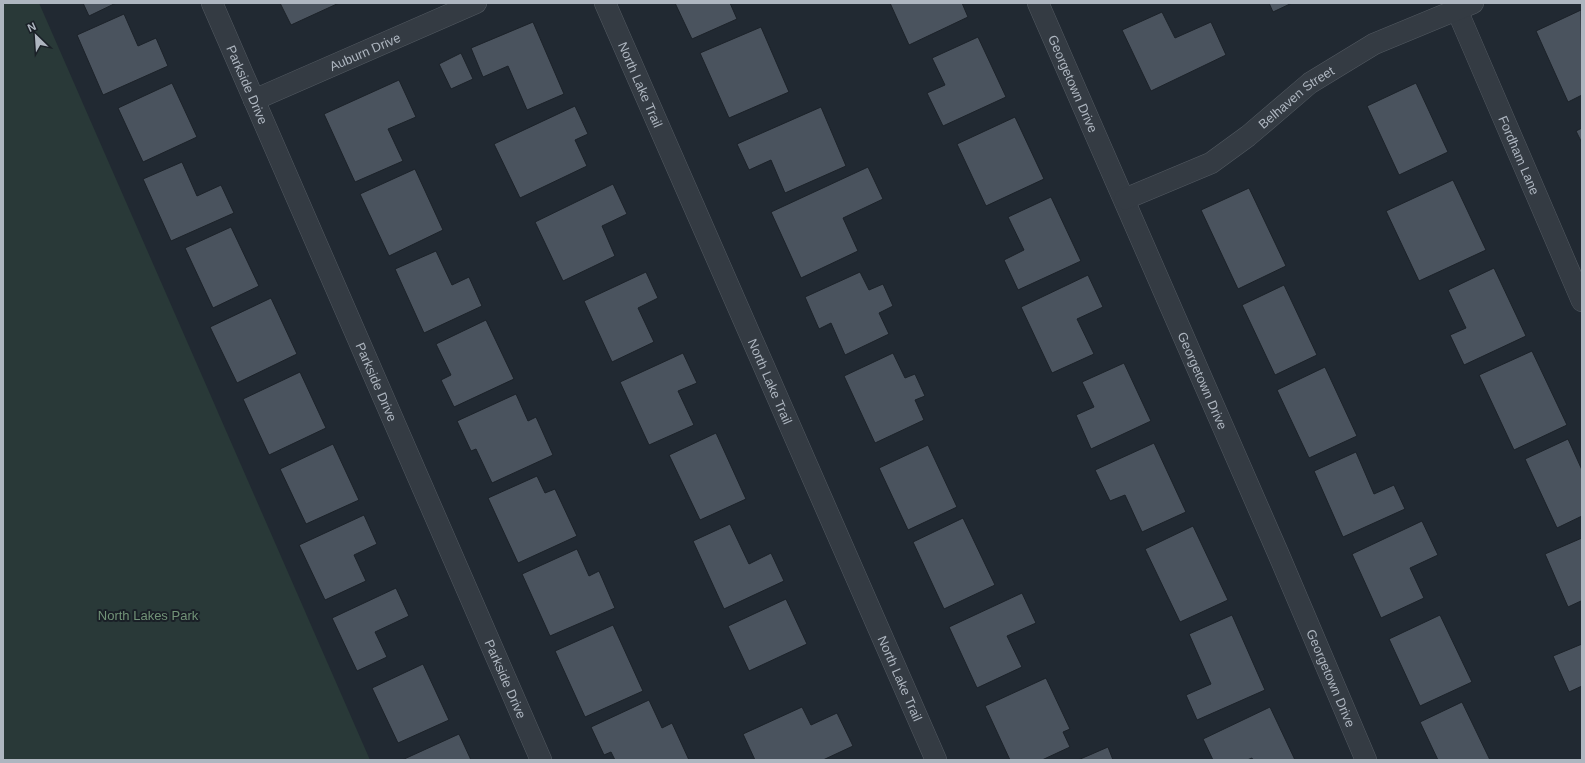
<svg xmlns="http://www.w3.org/2000/svg" width="1585" height="763" font-family="Helvetica,sans-serif">
<style>
.green{fill:#293938}
.building{fill:#4a535e;stroke:#1c2229}
.lines{fill:none;stroke-linecap:round;stroke-linejoin:round}
.minor-casing{stroke:#525961;stroke-width:22}
.minor{stroke:#343b43;stroke-width:21}
.labels{text-anchor:middle;dominant-baseline:central;stroke-width:4;stroke-linejoin:round;paint-order:stroke}
.street-label{font-size:13px;fill:#aeb6c0;stroke:#1a2027}
.park-label{font-size:13px;fill:#719277;stroke:#1a2027}
</style>
<rect width="100%" height="100%" fill="#212932"/>
<path class="green" d="M3 3H39L370 760H3Z"/>
<path class="building" d="M83 3H116L89 16Z
M280 3H339L291 25Z
M675 3H730L737 19 692 39Z
M890 3H962L968 17 909 45Z
M1269 3H1292L1273 12Z
M1581 10 1582 95 1568 102 1536 31Z
M1162 12 1175 38 1211 22 1226 55 1151 91 1122 30Z
M124 14 138 46 156 38 168 66 103 95 77 35Z
M533 22 564 94 527 110 508 66 483 77 471 48Z
M761 27 789 92 729 118 700 53Z
M978 37 1006 97 943 126 927 93 945 85 932 58Z
M461 53 473 79 451 89 439 64Z
M399 80 416 117 388 129 403 161 355 182 324 114Z
M172 83 197 137 143 162 118 108Z
M1416 83 1448 152 1399 175 1367 106Z
M575 106 588 134 575 140 587 166 520 198 494 144Z
M821 107 846 166 785 193 771 160 749 170 737 144Z
M1015 117 1044 179 986 206 957 144Z
M1582 128V143L1576 131Z
M182 162 197 196 221 185 234 213 171 241 143 179Z
M868 167 883 199 843 218 858 251 801 278 771 212Z
M415 169 443 230 389 256 360 194Z
M1453 180 1486 250 1419 281 1386 211Z
M613 184 627 214 602 226 615 256 563 281 535 222Z
M1249 188 1286 266 1238 289 1201 210Z
M1051 197 1081 261 1018 290 1004 260 1024 250 1008 217Z
M231 227 259 286 213 308 185 248Z
M436 251 452 285 469 277 482 306 424 333 395 269Z
M1494 268 1526 336 1464 365 1450 335 1466 328 1448 290Z
M646 272 658 298 638 308 654 342 612 362 584 301Z
M860 272 869 290 883 284 893 306 879 313 889 334 845 355 831 323 819 329 805 297Z
M1088 275 1103 307 1077 319 1094 354 1052 373 1021 307Z
M1284 285 1317 355 1275 375 1242 305Z
M271 298 297 354 237 383 210 327Z
M486 320 514 379 454 407 441 380 451 375 436 344Z
M1532 351 1567 425 1514 450 1479 375Z
M683 353 697 383 678 391 694 425 649 445 620 382Z
M893 353 905 378 915 374 925 396 915 400 924 420 875 443 844 376Z
M1124 363 1151 421 1091 449 1076 415 1094 407 1082 382Z
M1325 367 1357 436 1309 458 1277 390Z
M300 372 326 428 269 455 243 399Z
M516 394 528 421 536 417 553 455 492 483 476 449 471 451 457 421Z
M716 433 746 499 700 520 669 455Z
M1568 439 1582 470V516L1557 528 1525 459Z
M1154 443 1186 512 1142 532 1125 495 1110 501 1095 470Z
M333 444 359 500 306 524 280 469Z
M928 445 957 507 908 530 879 468Z
M1356 452 1374 494 1394 485 1405 509 1343 537 1314 471Z
M537 476 545 493 555 489 577 536 518 563 488 498Z
M364 515 377 544 354 555 366 581 325 600 299 545Z
M963 518 995 585 944 609 913 542Z
M1422 521 1438 555 1410 568 1424 598 1381 618 1352 554Z
M730 524 749 564 771 553 784 581 724 609 693 541Z
M1193 526 1228 600 1180 622 1145 549Z
M1582 538V602L1581 601 1568 607 1545 554Z
M577 549 589 576 599 571 615 608 550 636 522 574Z
M396 588 409 616 375 632 387 657 357 671 332 618Z
M1022 593 1036 623 1007 636 1022 667 977 688 949 627Z
M786 599 807 644 749 671 728 626Z
M1232 615 1265 690 1197 720 1186 695 1211 684 1189 634Z
M1440 615 1472 682 1420 706 1389 639Z
M613 625 643 691 585 717 555 651Z
M1582 644V686L1569 692 1553 656Z
M423 664 449 720 398 743 372 688Z
M1046 678 1070 729 1063 732 1070 747 1042 760H1010L985 706Z
M649 700 662 728 672 723 689 760H615L611 752 604 755 591 727Z
M1462 702 1490 760H1438L1420 722Z
M802 707 811 725 837 713 853 746 823 760H755L743 734Z
M1270 707 1295 760H1253L1252 758 1247 760H1213L1203 739Z
M459 734 471 760H402Z
M1108 747 1113 760H1078Z"/>
<g class="lines">
<defs>
<g id="minor">
<path id="s1" d="M212 3 541 760"/>
<path id="s2" d="M605 3 936 760"/>
<path id="s3" d="M1038 3 1278 553 1366 760"/>
<path id="s4" d="M1457 10 1582 301"/>
<path id="s5" d="M254 100 476 3"/>
<path id="s6" d="M1125 199 1211 163 1248 136 1310 83 1374 44 1473 3"/>
</g>
</defs>
<use href="#minor" class="minor-casing"/>
<use href="#minor" class="minor"/>
</g>
<g class="labels">
<g class="street-label">
<text stroke="none"><textPath href="#s5" startOffset="121">Auburn Drive</textPath></text>
<text stroke="none"><textPath href="#s1" startOffset="89">Parkside Drive</textPath></text>
<text stroke="none"><textPath href="#s2" startOffset="89">North Lake Trail</textPath></text>
<text stroke="none"><textPath href="#s3" startOffset="88">Georgetown Drive</textPath></text>
<text stroke="none"><textPath href="#s6" startOffset="201">Belhaven Street</textPath></text>
<text stroke="none"><textPath href="#s4" startOffset="158">Fordham Lane</textPath></text>
<text stroke="none"><textPath href="#s2" startOffset="413">North Lake Trail</textPath></text>
<text stroke="none"><textPath href="#s3" startOffset="412">Georgetown Drive</textPath></text>
<text stroke="none"><textPath href="#s1" startOffset="413">Parkside Drive</textPath></text>
<text stroke="none"><textPath href="#s2" startOffset="737">North Lake Trail</textPath></text>
<text stroke="none"><textPath href="#s1" startOffset="737">Parkside Drive</textPath></text>
<text stroke="none"><textPath href="#s3" startOffset="736">Georgetown Drive</textPath></text>
</g>
<g class="park-label">
<text x="148" y="615">North Lakes Park</text>
</g>
</g>
<rect width="1585" height="763" fill="none" stroke="#aeb6c0" stroke-width="8"/>
<g transform="translate(36 36) rotate(335)" stroke="#1a2027" stroke-width="3" paint-order="stroke">
<path d="M0-3L7 15L0 10L-7 15Z" fill="#aeb6c0"/>
<text y="-6" font-size="11" font-weight="bold" text-anchor="middle" fill="#aeb6c0">N</text>
</g>
</svg>
